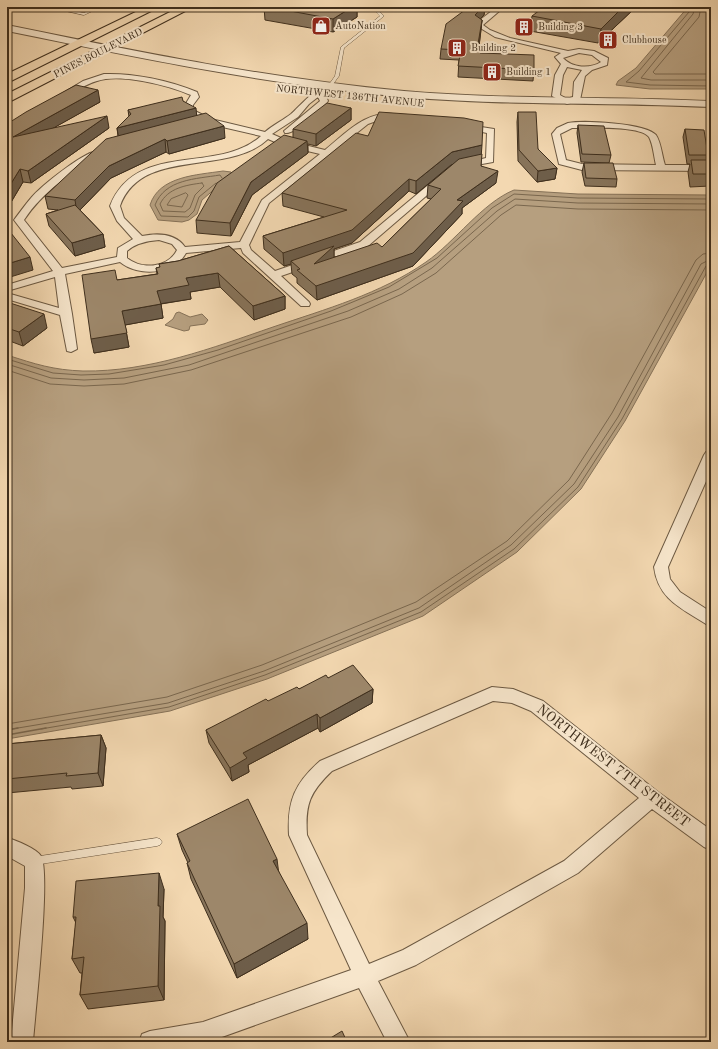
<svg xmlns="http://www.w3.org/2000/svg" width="718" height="1049" font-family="'Old Standard TT',serif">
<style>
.water{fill:#b69f7f;stroke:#867258}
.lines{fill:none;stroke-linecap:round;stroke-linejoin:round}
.shore-far1{stroke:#7a674e;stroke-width:1}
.shore{stroke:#7a674e;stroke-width:1.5}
.service-casing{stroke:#6c5942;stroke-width:1}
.minor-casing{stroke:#6c5942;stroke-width:2}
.tertiary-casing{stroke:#6c5942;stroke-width:2}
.trunk-casing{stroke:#3f2f1d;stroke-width:2}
.service{fill:#f7e6cc;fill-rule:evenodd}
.minor{fill:#f7e6cc;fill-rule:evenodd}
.tertiary{fill:#f7e6cc;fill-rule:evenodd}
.trunk{fill:#f3d8b1;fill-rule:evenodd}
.wall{fill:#87745b;stroke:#3f2f1d;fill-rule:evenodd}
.shaded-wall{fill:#6e5e4a;stroke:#3f2f1d}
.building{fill:#9d876a;stroke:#3f2f1d}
.labels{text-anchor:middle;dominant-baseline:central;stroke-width:4;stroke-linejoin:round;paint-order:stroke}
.far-poi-label{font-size:10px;fill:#3f2f1d;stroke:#f7e6cc;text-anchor:start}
.far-street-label{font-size:10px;fill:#3f2f1d;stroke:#f7e6cc}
.near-street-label{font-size:14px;fill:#3f2f1d;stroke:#f7e6cc}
</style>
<rect width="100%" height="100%" fill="#f3d8b1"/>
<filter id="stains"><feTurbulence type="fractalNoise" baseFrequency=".005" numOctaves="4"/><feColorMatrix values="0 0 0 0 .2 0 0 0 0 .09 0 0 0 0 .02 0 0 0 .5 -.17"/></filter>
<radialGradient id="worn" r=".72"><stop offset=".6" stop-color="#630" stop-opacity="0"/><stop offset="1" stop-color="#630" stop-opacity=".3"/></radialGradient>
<path class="water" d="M688 7H711V89H650L616 85 618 81 636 68Z
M223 171 231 172 232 174 202 200 197 214 189 220 182 222 158 220 150 205C159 176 197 175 223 171Z
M514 190 578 194 711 195V265L625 421 581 489 517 552 423 616 267 679 170 711 7 739V355C35 364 53 370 83 371 149 372 212 348 273 327 326 309 380 294 426 262 455 242 482 203 514 190Z
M179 312 190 317 202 314 208 320 205 324 190 326 189 330 184 331 165 325 173 319 176 313Z"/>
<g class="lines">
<path class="shore-far1" d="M690 7 689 12 639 71 626 82 650 85 711 86
M695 7 693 14 641 78 651 80H711
M701 7 699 17 653 72 655 74H711
M202 183 204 186 195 195 190 208 185 212 163 211 160 204C168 188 186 185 202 183Z
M216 183 199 197 194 211 188 217 161 216 155 205C165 179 196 179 220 175L222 178
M186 193 188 195 182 207 167 205 171 199Z
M7 359 53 373 81 375 109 374 164 365 218 350 331 311 389 287 437 258 492 208 514 194 578 198 711 199
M7 364 51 378 84 380 124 378 189 365 348 311 399 289 432 268 497 211 515 199 578 203 711 204
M7 370 50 384 84 386 124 384 191 370 351 317 402 294 436 273 501 215 516 205 578 209 711 210
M7 724 167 697 262 665 416 602 507 541 569 480 612 413 696 260 703 254 711 253
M12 729 168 703 264 671 419 608 511 545 574 484 618 417 701 264 711 259
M41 729 169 707 265 675 421 612 514 549 578 487 622 419 706 266 711 264"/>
<path class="shore" d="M7 730 18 728
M7 735 46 728"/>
<defs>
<path id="service" d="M8 7H13L7 10V8Z
M48 7H55L84 13 96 7H101L84 15Z
M371 7H375L384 16 344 48 339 76 331 87H329L328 86 335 76 341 47 380 16Z
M427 7H435L444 9 442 10Z
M512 7H520L539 11 537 12Z
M157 838 160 839 162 842 160 845 157 846 34 865 31 864 29 861 31 858 34 857Z"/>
<path id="minor" d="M497 7H504L483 25 490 30 510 38 568 51 579 49 594 51 608 58 607 65 592 70 585 76 580 100 567 104 552 96 555 75 561 64 555 57 561 53 495 37 477 26 476 25 480 20ZM579 53 592 55 601 62C590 69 572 68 563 58ZM567 67 582 70 574 82 573 97 567 99 560 95 563 75Z
M104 74C133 73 169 80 197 92L199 97 193 105V110L211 119 265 132C273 125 282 121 291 114 299 107 320 82 333 84V88L325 94 328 101C322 109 295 135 285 133L284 131 320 101 318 97 309 104 298 117 272 134 288 141 325 150C346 133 368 108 398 115V119L379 120 368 124 269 203 249 245 251 250 275 271 360 242 439 176H445L447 178 368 246 281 276 309 302 310 304 309 306H301L243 253 241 248 186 253C174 275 138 277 120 262L65 274 72 314 77 349 71 352 67 351 60 315 7 299V293L59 308 55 277 7 291V285L53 271 14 220C20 212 25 205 31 198 40 187 88 148 100 151V155C71 173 43 191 24 220L62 268 117 257 118 248 133 239 117 221 110 206C136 140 218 175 261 136L205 123 185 111V105L191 95C168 85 120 73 97 81 86 84 76 91 67 97L60 95 83 81ZM268 139 282 145 320 154 262 200 240 242 185 247C175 233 157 233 142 236L124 218 120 206C142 146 228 177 268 139ZM159 240 172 244 177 250C168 268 142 270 127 258V251C136 243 147 241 159 240Z
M568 123C583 120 646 123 656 135 661 142 662 156 665 165H711V171L582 170 559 164 552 134 557 128ZM572 128C587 128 641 125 649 137 653 144 654 157 656 165L582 164 566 160 560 134Z
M462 124 494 129 493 162 460 168V164L486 158 487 133 462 128Z
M711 451V470L668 567 670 579 680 592 711 612V626L706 624C681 608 658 599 654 567L704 455 706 452Z
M492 687 513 689 543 701 658 792 711 830V850L704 847 652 809 578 873 416 965 378 981 410 1042H387L359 988 208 1042H139L142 1034 150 1031 203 1022 351 970 289 835C287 801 295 783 320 761ZM493 701 512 703 531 711 639 798 564 861 403 950 369 964 307 835C305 804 310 792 332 771Z
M7 838C16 840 37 849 41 856 51 873 35 1014 33 1042H11L25 888V866L7 856Z"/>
<path id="tertiary" d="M7 25C139 52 271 79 404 91 506 100 609 96 711 101V107C609 102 506 106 404 97 270 85 139 58 7 31Z"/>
<path id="trunk" d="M146 7H159L7 83V74Z
M180 7H193L7 103V94Z"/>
</defs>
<use href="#service" class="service-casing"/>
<use href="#minor" class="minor-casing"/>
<use href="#tertiary" class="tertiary-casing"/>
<use href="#trunk" class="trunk-casing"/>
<use href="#service" class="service"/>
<use href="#minor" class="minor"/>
<use href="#tertiary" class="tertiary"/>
<use href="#trunk" class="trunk"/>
</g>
<path class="wall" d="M264 7H357V17L333 32 265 20Z
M469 7H485L484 15 480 19 482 20 479 46 481 53 534 70 533 81 458 77 459 60 440 59 441 49Z
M636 7 598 43 530 31 532 16Z
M183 101 197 115 225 138 169 154 166 152 111 178 80 210 103 234 105 247 75 256 49 226 46 214 58 210 48 209 45 196 118 136 117 128 129 117 128 110Z
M100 102 53 128H109L31 183 23 182 7 209V124Z
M351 108V120L316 146 308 144V153L252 195 231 236 197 233 196 220 293 137V129Z
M518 112 538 149 557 168 555 179 537 182 518 161 517 122Z
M578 125 611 155 609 163 581 162 577 133Z
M685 129 708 155 707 160H711L710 186 690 187 688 172 690 164H687L683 137Z
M368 136 481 154V166L496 183 462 208V214L413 266 317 300 297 283V278L292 274 291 264 284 266 264 249 263 236 324 217 283 206 282 193ZM453 164 428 185 427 198 431 199 382 247 334 257V249L352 243 409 191 416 194 451 165Z
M584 163 617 179 616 187 585 186 582 172Z
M229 246 285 296V309L254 320 220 287 190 292 191 299 161 304 163 318 125 325 129 347 94 353 117 280 157 274 156 268 160 267 159 264 178 261Z
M7 302 47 328 23 346 7 340Z
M328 678 373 689 372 703 320 732 318 728 248 765 249 772 232 781 209 743 206 730 299 689Z
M101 735 106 748 103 786 72 789 71 787 7 793V744Z
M177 834 278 870 308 939 237 978 191 879 187 863H188L182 850Z
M164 889 163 917 165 921 164 1000 88 1009 80 995 82 973H80L72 959 76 923 73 917Z"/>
<path class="shaded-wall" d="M352 7H357V17L333 32V19Z
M483 7H485L484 15 474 25 475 15Z
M623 7H636L598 43 601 29Z
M482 20 481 30 478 55V44Z
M98 90 100 102 16 149 13 137Z
M196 108 197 119 119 140 117 128Z
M351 108V120L316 146V134Z
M107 116 109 128 31 183 28 171Z
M224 126 225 138 169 154 167 141Z
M165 139 166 152 111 178 77 213 75 200 109 166Z
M307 141 308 153 252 195 231 236 230 223 251 182Z
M482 145 481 158 451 165 416 194V181L452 152Z
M557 168 555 179 537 182 538 171Z
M20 169 23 182 7 209V190Z
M498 171 496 183 462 208V214L413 266 317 300 316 286 456 208 457 200Z
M409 179V191L352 243 334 249V259L314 277 291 261V264L284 266 283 253Z
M103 234 105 247 75 256 72 243Z
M30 257 33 270 7 278V264Z
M218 273 220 287 190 292 191 299 159 304 157 291 186 278Z
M285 296V309L254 320 253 306Z
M161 304 163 318 125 325 129 347 94 353 91 339 122 311Z
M44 314 47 328 23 346 19 332Z
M373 689 372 703 320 732V718Z
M317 714 318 728 248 765 249 772 232 781 230 768 243 753Z
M101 735 106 748 103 786 98 773Z
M277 859 279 875 273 861Z
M7 871 10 876 8 918 7 917Z
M159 873 164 889 163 917 165 921 164 1000 158 986V906Z
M307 923 308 939 237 978 234 964Z"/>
<path class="building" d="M269 7H352L333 19Z
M469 7H483L475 15 482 20 478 44 479 47H481L480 53 534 55V70L458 66 461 50 441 49 446 24Z
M544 7H623L601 29 532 16Z
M76 85 98 90 13 137 107 116 28 171 20 169 7 190V146L8 145 7 146V124L26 112Z
M182 97 183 101 196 108 117 128 131 114 128 110Z
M327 103 351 108 316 134 293 129Z
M379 112 464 118 483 122 482 145 452 152 416 181 409 179 352 230 283 253 263 236 347 210 282 193 356 133 368 136Z
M518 112H536L538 149 557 168 538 171 519 150Z
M206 113 224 126 167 141 165 139 109 166 75 200 45 196 106 139Z
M578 125 604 126 611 155 582 154Z
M685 129 704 130 708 155H689Z
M284 135 307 141 251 182 230 223 196 220 217 183Z
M482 154 481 166 498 171 457 200 463 201 413 253 316 286 297 270 300 269 291 261 334 246 314 264 377 243 382 247 441 189 428 185 459 159Z
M691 160H711V174H693Z
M584 163H613L617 179 586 178Z
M75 205 103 234 72 243 46 214Z
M7 228 30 257 7 264Z
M229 246 285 296 253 306 218 273 186 278 189 285 157 291 161 304 122 311 127 333 91 339 82 275 115 270 117 280 158 274 156 268 160 267 159 264 178 261Z
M7 302 44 314 19 332 7 328Z
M353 665 373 689 320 718 317 714 243 753 247 758 230 768 206 730 266 699 268 701 297 687 299 689 326 675 328 678Z
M101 735 98 773 66 776 67 773 7 779V744Z
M248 799 277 859 273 861 307 923 234 964 187 863 190 861 177 834Z
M159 873 158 906H160L158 986 80 995 84 957 72 959 76 917H73L76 881Z
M342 1031 347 1042H324Z"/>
<defs>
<symbol id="shop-square" viewBox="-11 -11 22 22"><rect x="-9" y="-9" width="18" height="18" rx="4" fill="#8f2418" stroke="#f7e6cc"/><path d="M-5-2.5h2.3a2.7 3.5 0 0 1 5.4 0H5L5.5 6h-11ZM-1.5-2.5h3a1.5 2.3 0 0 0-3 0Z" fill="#fff"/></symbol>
<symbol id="building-square" viewBox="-11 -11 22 22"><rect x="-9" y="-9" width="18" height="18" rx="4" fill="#8f2418" stroke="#f7e6cc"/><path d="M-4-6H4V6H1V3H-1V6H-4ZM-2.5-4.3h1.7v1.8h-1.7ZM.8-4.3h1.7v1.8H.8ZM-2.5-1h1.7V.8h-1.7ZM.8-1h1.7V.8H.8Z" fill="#fff"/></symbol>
</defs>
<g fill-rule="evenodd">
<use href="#shop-square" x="310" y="15" width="22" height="22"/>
<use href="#building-square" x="513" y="16" width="22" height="22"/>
<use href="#building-square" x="597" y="29" width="22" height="22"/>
<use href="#building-square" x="446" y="37" width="22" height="22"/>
<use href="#building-square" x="481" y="61" width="22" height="22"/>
</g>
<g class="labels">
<g class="far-poi-label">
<text x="335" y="26">AutoNation</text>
<text x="538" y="27">Building 3</text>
<text x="622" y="40">Clubhouse</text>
<text x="471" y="48">Building 2</text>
<text x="506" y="72">Building 1</text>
</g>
<g class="far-street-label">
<text transform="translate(98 53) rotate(-27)">PINES BOULEVARD</text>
<text transform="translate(350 96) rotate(6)">NORTHWEST 136TH AVENUE</text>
</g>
<g class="near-street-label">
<text transform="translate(613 766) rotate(38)">NORTHWEST 7TH STREET</text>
</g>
</g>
<rect width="718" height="1049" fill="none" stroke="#f3d8b1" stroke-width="24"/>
<rect x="8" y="8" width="702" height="1033" fill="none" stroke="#3f2f1d" stroke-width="2"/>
<rect x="12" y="12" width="694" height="1025" fill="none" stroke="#3f2f1d"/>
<rect width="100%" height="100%" filter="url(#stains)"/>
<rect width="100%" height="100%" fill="url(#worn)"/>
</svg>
